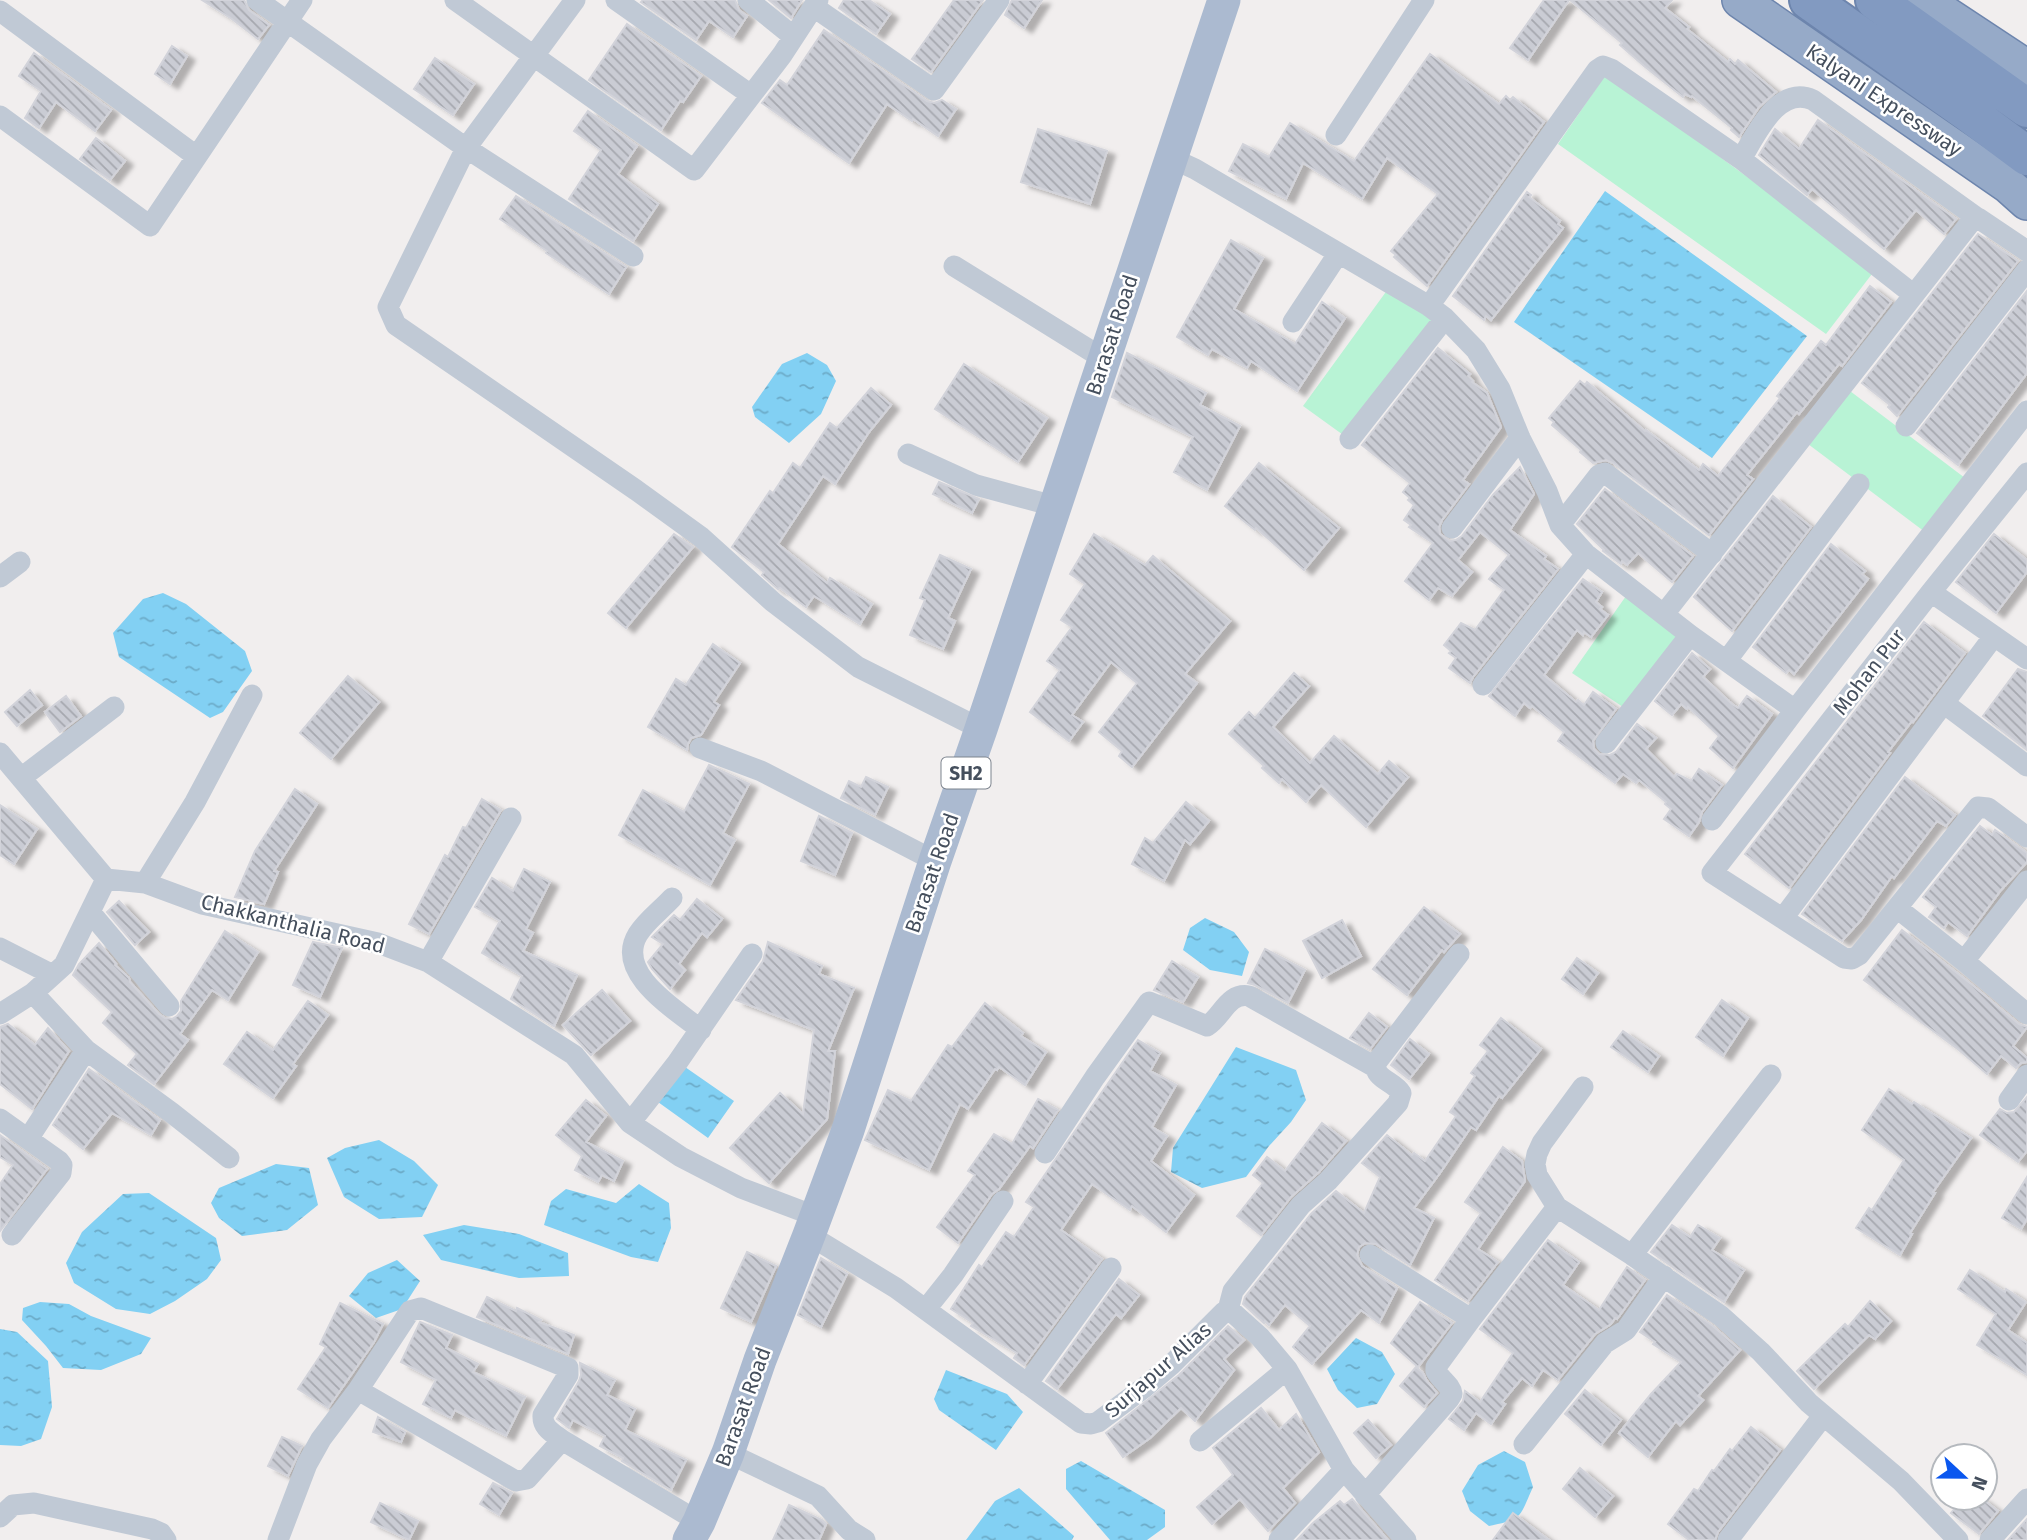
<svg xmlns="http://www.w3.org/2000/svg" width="2027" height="1540" font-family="'Fira Sans',sans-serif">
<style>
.green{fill:#b8f3d5}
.water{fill:url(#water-ripples)}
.building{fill:url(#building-back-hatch);stroke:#d2d3da;stroke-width:2;filter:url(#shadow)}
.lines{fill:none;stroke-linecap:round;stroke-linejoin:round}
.trunk-casing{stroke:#6d85ad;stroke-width:38}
.motorway-casing{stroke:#6d85ad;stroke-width:42}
.minor{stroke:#c0c9d5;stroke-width:21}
.primary{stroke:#abbad0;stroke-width:33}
.trunk{stroke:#96aac8;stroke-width:35}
.motorway{stroke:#829ac1;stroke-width:38}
.labels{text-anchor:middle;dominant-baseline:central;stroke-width:5;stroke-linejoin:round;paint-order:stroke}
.shield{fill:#fff;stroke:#7d848e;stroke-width:2}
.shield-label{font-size:19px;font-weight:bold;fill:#454f5d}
.street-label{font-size:21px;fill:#454f5d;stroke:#fff}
</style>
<defs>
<pattern id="water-ripples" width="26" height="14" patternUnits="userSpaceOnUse" patternTransform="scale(1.75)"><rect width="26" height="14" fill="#82d0f3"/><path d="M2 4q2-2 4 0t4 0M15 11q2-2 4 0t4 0" fill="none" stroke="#6cabc8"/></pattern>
<pattern id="building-back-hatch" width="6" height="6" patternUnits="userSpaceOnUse" patternTransform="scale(1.75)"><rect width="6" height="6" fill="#caccd4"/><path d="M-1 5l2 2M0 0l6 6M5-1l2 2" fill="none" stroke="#a6a8af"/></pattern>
<filter id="shadow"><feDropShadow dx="8" dy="4.5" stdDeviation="2" flood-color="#0004"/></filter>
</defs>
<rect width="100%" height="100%" fill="#f1eeee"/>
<path class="green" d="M1606 74 1875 270 1826 334 1558 144Z
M1388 289 1435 316 1346 437 1303 406Z
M1850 391 1969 481 1929 535 1808 444Z
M1626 596 1680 637 1629 711 1572 673Z"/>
<path class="water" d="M1605 191 1807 336 1712 458 1514 322Z
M807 353 827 365 836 381 821 414 789 443 755 417 752 407 782 364Z
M163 593 186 604 245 651 252 671 223 712 210 718 119 657 113 633 143 599Z
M1205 918 1234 932 1249 952 1242 976 1210 970 1183 950 1190 928Z
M1236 1047 1296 1070 1306 1100 1291 1122 1269 1146 1246 1177 1202 1188 1171 1172 1173 1148Z
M685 1067 734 1101 708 1138 658 1102Z
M379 1140 414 1161 438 1185 422 1217 379 1219 344 1197 327 1158 345 1148Z
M276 1164 309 1168 318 1205 287 1230 242 1236 219 1218 211 1203 219 1188Z
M639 1184 669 1203 671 1228 658 1262 631 1257 544 1225 551 1201 566 1189 616 1203Z
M149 1193 216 1238 221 1260 207 1279 175 1301 150 1314 116 1309 74 1283 66 1263 82 1232 123 1194Z
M464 1225 519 1234 568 1253 569 1276 519 1278 441 1260 423 1235Z
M397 1260 420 1281 402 1309 376 1318 349 1296 368 1273Z
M40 1302 69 1304 91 1316 151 1338 141 1354 101 1370 63 1368 46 1346 22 1320 23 1308Z
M0 1329 17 1332 48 1361 52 1407 41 1439 21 1446 0 1445Z
M1356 1338 1382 1352 1395 1374 1377 1404 1357 1408 1338 1390 1327 1369Z
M946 1370 1007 1394 1023 1412 996 1450 939 1410 934 1399Z
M1504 1451 1525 1462 1533 1487C1519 1518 1523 1519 1489 1526L1470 1511 1462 1491 1478 1465Z
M1081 1461 1165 1510V1527L1147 1540H1110L1066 1489V1469Z
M1019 1488 1074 1536 1072 1540H966L995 1501Z"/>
<path class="building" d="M202 0H244L249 10 269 25 258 39 232 19Z
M643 0H735L739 10 747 16 733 37 709 21 696 40 641 2Z
M769 0H802L791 18Z
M844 0H869L890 14 876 34 839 8Z
M954 0H983L931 72 912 59Z
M1012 0H1042L1024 28 1005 15Z
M1544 0H1569L1528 60 1510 48Z
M1570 0H1672L1665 8 1689 27 1687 29 1728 62 1730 59 1735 64 1738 60 1776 92 1759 107 1739 137 1731 130 1732 128 1692 96 1691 97 1685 94 1683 97 1644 66 1620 45 1622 43Z
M627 24 701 76 683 102 680 101 661 130 589 80Z
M824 30 927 101 934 103 942 100 956 109 938 136 913 119 912 121 887 104 849 163 762 103 780 80 787 85Z
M172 46 187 56 170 84 155 74Z
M34 53 111 110 95 131 56 102 39 128 25 118 41 91 19 76Z
M1430 54 1499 104 1506 96 1510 100 1513 97 1544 122 1427 286 1394 257 1396 255 1391 251 1438 194 1387 158 1362 199 1303 163 1286 199 1229 171 1243 144 1269 157 1290 123 1354 161Z
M435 58 474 84 453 115 414 89Z
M588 111 637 146 618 174 658 204 633 241 569 199 601 150 574 131Z
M1818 120 1956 219 1944 234 1916 210 1884 249 1812 189 1807 195 1759 155 1775 129 1799 149Z
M1038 129 1107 151 1090 204 1021 182Z
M96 138 125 161 110 180 80 159Z
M1527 192 1531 195 1529 197 1560 221 1558 224 1563 228 1491 320 1486 316 1484 320 1453 296Z
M516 196 626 267 609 294 546 253 547 251 500 219Z
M1978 234 2018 261 1897 416 1888 407 1890 405 1862 383Z
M1231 240 1263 258 1234 309 1295 344 1322 302 1345 318 1297 391 1251 361 1247 368 1212 349 1208 355 1177 337Z
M1870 286 1891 302 1842 366 1839 364 1799 414 1797 412 1747 475 1753 479 1709 535 1613 463 1606 460 1593 463 1580 452 1581 450 1552 425 1554 422 1549 418 1580 381 1585 385 1587 382 1645 431 1646 430 1699 470 1703 464 1718 476 1780 398 1777 396 1821 341 1826 345Z
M2027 291V373L1958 465 1917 433Z
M1438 348 1470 374 1468 376 1473 381 1472 382 1487 393 1501 427 1463 480 1469 484 1442 520 1439 527 1440 534 1450 541 1456 540 1462 536 1493 495 1520 467 1534 494 1510 530 1546 556 1544 559 1558 569 1473 677 1470 683 1449 668 1456 658 1449 653 1451 651 1444 645 1461 623 1475 630 1504 590 1489 579 1509 555 1480 532 1458 560 1472 572 1452 596 1438 588 1429 600 1405 581 1433 543 1409 527 1411 525 1404 520 1414 505 1408 500 1410 498 1403 492 1410 483 1362 445Z
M1127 353 1206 393 1200 405 1240 426 1207 490 1174 472 1193 437 1112 397Z
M964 364 1047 418 1018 462 935 409Z
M871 388 891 405 869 432 835 484 823 476 778 544 827 583 830 578 872 604 860 624 814 596 806 607 780 588 778 589 762 575 764 572 732 547 770 491 773 493 793 463 800 468 830 423 837 428Z
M1259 463 1339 528 1304 570 1256 528 1255 530 1225 506Z
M939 482 979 499 972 513 933 494Z
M1605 489 1693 556 1672 582 1638 553 1627 565 1622 561 1621 564 1603 551 1604 550 1577 524Z
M1773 496 1811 527 1732 631 1694 597Z
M674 534 693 547 626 628 608 613Z
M1094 534 1145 565 1153 556 1230 621 1185 674 1197 683 1132 767 1119 756 1122 751 1099 732 1137 683 1111 662 1072 715 1083 722 1069 741 1030 712 1060 670 1047 661 1072 627 1061 620 1085 584 1070 574Z
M1994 534 2027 560V572L1996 613 1956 582Z
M1831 544 1865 571 1862 574 1868 579 1794 674 1789 670 1786 673 1753 647Z
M940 555 971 569 948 618 955 621 943 649 910 635 925 600 920 598Z
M1583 579 1602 592 1596 602 1602 607 1600 609 1608 615 1591 637 1584 632 1583 635 1577 630 1544 675 1576 702 1578 700 1584 705 1593 692 1616 709 1593 741 1594 749 1599 754 1610 755 1616 752 1637 724 1656 738 1646 749 1674 777 1677 774 1691 781 1699 769 1722 785 1702 812 1699 822 1689 836 1664 819 1671 809 1665 804 1666 802 1639 780 1636 783 1623 774 1615 783 1558 741 1564 732 1532 706 1530 708 1524 703 1515 716 1489 696Z
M1924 622 1965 653 1913 722 1912 721 1888 752 1890 753 1789 888 1745 854Z
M713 644 740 663 714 702 719 705 701 735 691 738 688 744 687 750 648 727 676 679 686 685Z
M1692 653 1710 669 1703 677 1732 704 1738 708 1747 696 1772 714 1733 768 1710 748 1719 736 1688 707 1687 709 1681 704 1672 715 1655 701Z
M2018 669 2027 672V750L1983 716Z
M1294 673 1309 686 1273 727 1310 763 1334 736 1378 774 1389 761 1408 777 1366 827 1321 785 1306 802 1282 779 1279 783 1262 768 1264 766 1229 734 1249 712 1255 718Z
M348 676 379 702 331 759 300 733Z
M30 690 42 705 17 726 5 712Z
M66 696 81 716 60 732 45 712Z
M709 765 749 784 723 833 735 840 710 885 619 835 643 790 684 812Z
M866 777 888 787 875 815 841 798 849 781 861 787Z
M1905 777 1955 815 1946 826 1937 821 1894 878 1892 876 1861 920 1842 941 1802 914Z
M295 789 317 804 274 871 278 872 264 904 235 897 255 851Z
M482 799 501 810 429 934 409 924 445 855 448 857 463 827 466 828Z
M1186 802 1209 821 1190 844 1185 840 1164 881 1132 864 1145 838 1153 843Z
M0 805 37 829 14 864 0 855Z
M819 816 852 833 835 875 801 861Z
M1980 826 1992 835 1995 830 2027 853V862L2001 890 1967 936 1948 922 1944 928 1929 917 1936 907 1923 897Z
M524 869 550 882 526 929 533 933 523 951 577 975 554 1026 511 999 522 976 482 953 500 921 475 907 492 878 513 891Z
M697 899 722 919 707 937 702 933 679 964 685 970 670 989 652 969 648 962 663 944 652 937 674 915 680 920Z
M119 901 149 932 135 945 107 912Z
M1424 907 1460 934 1444 952 1442 950 1407 995 1373 969Z
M1342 920 1361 956 1322 978 1303 941Z
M1902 930 1966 980 2019 1024 2027 1027 2013 1046 2027 1058V1062L2021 1063 2016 1068 2001 1056 1987 1074 1959 1050 1864 980Z
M225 931 258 952 228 1000 212 990 180 1034 188 1040 154 1084 128 1065 137 1054 103 1023 112 1012 73 975 79 964 99 943 116 964 115 965 129 978 130 982 159 1014 165 1018 172 1019 177 1016 181 1011V1001Z
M313 942 342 948 320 997 293 985Z
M768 942 822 966 819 974 854 988 828 1051H835L827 1119 769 1183 730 1148 780 1093 803 1114 814 1030 736 1000 763 961Z
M1265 949 1305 970 1288 1003 1255 985 1248 983Z
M1577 958 1598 973 1583 994 1562 979Z
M1172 961 1198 977 1183 1002 1154 990Z
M602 990 630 1021 591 1055 563 1025Z
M1722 1000 1748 1018 1723 1056 1696 1037Z
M308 1001 328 1015 293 1064 296 1066 273 1098 224 1064 247 1032 273 1050Z
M985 1003 1023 1033 1021 1036 1046 1052 1025 1085 999 1067 997 1070 995 1069 968 1109 960 1104 929 1170 865 1140 888 1090 911 1101 948 1045 952 1047Z
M1369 1013 1387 1027 1370 1049 1350 1038Z
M1501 1018 1541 1049 1502 1098 1499 1096 1476 1130 1471 1127 1440 1173 1414 1208 1434 1218 1410 1265 1376 1244 1365 1243 1359 1247 1357 1255 1362 1266 1397 1288 1379 1323 1361 1310 1312 1364 1293 1347 1310 1326 1285 1305 1269 1325 1265 1321 1264 1323 1243 1304 1245 1297 1311 1214 1336 1191 1364 1213 1380 1177 1362 1163 1387 1135 1412 1155 1414 1153 1425 1161 1456 1116 1450 1112 1475 1076 1471 1073 1488 1051 1480 1045Z
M8 1024 35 1045 48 1028 69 1051 32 1109 0 1084V1027Z
M1623 1031 1659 1056 1648 1072 1611 1047Z
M1410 1039 1429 1054 1409 1079 1391 1065Z
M1138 1040 1160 1053 1150 1071 1176 1085 1152 1127 1167 1136 1151 1161 1194 1195 1166 1232 1132 1206 1130 1210 1092 1184 1061 1230 1102 1259 1024 1365 1014 1358 1017 1353 971 1326 973 1323 951 1309 979 1265 982 1267 1006 1232 1014 1237 1034 1207 1026 1202Z
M89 1069 160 1120 151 1135 112 1113 83 1149 53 1125Z
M1889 1089 1912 1104 1914 1102 1971 1138 1933 1192 1935 1193 1910 1233 1912 1234 1900 1255 1856 1228 1869 1208 1872 1210 1904 1160 1862 1130Z
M2027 1097V1151L2018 1162 1980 1135 2000 1109 2007 1113 2014 1112Z
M1038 1099 1058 1110 1033 1148 1030 1146 999 1189 992 1194 958 1243 937 1227 975 1175 968 1171 994 1134 1012 1144Z
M586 1100 606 1116 586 1142 623 1161 614 1181 602 1175 598 1182 575 1170 582 1156 556 1135Z
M1322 1123 1346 1141 1319 1172 1291 1197 1261 1235 1237 1216 1263 1183 1253 1175 1267 1157 1285 1171Z
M0 1135 47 1169 0 1231V1184L13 1165 0 1157Z
M1503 1147 1522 1161 1525 1181 1478 1249 1498 1262 1468 1301 1435 1280 1481 1213 1465 1202Z
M2027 1177V1219L2021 1229 2002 1218Z
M1672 1225 1690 1237 1698 1225 1720 1238 1712 1250 1744 1270 1724 1302 1651 1252Z
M1548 1240 1579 1262 1563 1285 1599 1310 1627 1267 1645 1280 1617 1319 1615 1318 1611 1324 1595 1334 1558 1380 1543 1370 1532 1386 1522 1378 1502 1402 1505 1404 1491 1424 1476 1413 1464 1430 1449 1419 1463 1401 1465 1391 1480 1402 1513 1353 1480 1329Z
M747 1252 776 1266 751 1322 721 1308Z
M821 1258 847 1274 821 1327 798 1315Z
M1970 1270 2005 1292 2006 1289 2026 1302 2008 1330 2027 1343V1375L1977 1345 1996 1314 1958 1289Z
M1119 1279 1139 1295 1121 1318 1116 1314 1057 1389 1046 1381Z
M1667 1295 1713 1326 1740 1350 1698 1396 1703 1400 1680 1425 1676 1421 1648 1457 1619 1433 1651 1394 1681 1362 1653 1344 1655 1342 1640 1332Z
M487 1297 516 1311 517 1308 541 1320 539 1322 574 1335 568 1354 477 1317Z
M1870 1301 1891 1321 1875 1339 1869 1335 1814 1389 1797 1371 1845 1324 1848 1327Z
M1420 1302 1452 1323 1418 1367 1391 1343Z
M340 1303 383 1324 374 1342 328 1408 298 1389 326 1347 320 1344Z
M420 1322 452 1335 446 1348 478 1364 473 1372 525 1397 506 1436 455 1410 451 1418 423 1404 436 1380 401 1362Z
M1228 1326 1244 1340 1224 1359 1234 1370 1195 1421 1181 1408 1150 1438 1123 1457 1106 1433 1179 1375Z
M580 1363 615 1380 607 1395 635 1409 625 1430 686 1460 671 1490 622 1461 623 1458 600 1446 605 1436 573 1420 569 1428 557 1419 579 1381 581 1375Z
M1416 1367 1423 1373 1427 1381 1437 1393 1424 1407 1400 1386Z
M1585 1390 1621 1420 1601 1445 1565 1414Z
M1261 1408 1279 1430 1296 1414 1319 1452 1283 1488 1295 1503 1268 1531 1240 1499 1212 1524 1197 1507 1233 1475 1213 1448Z
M378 1417 405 1432 401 1442 373 1432Z
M1368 1420 1391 1445 1376 1458 1354 1433Z
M1751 1427 1780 1450 1718 1532 1715 1540H1689L1668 1524 1694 1489 1698 1491 1712 1470 1714 1471 1730 1449 1732 1451Z
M282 1437 302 1446 288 1476 268 1466Z
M1580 1468 1613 1496 1595 1517 1563 1489Z
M493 1483 512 1493 499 1515 480 1504Z
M1963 1498H1981L1998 1511 1979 1534 1951 1513Z
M1352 1499 1388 1540H1297L1313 1523 1340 1501 1344 1505Z
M380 1503 418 1521 409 1540 371 1522Z
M789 1505 822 1520 826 1524 819 1540H773Z
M1513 1513 1549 1540H1493Z
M2027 1519V1540H2008Z"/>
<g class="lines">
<defs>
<path id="trunk" d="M1740 0 2008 185 2027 202
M1924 0 2027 68"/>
<path id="motorway" d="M1809 0 1969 113 2027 156
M1875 0 2027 108"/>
</defs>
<use href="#trunk" class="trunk-casing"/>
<use href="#motorway" class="motorway-casing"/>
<path class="minor" d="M257 0 466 148 633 256
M455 0 694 170 782 55 818 0
M575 0 466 148 388 307 396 325 636 490 701 537 773 602 858 667 981 729
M616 0 751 95
M748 0 794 37
M814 7 934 90 999 0
M0 11 196 156
M0 116 150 226 302 0
M1336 135 1424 0
M1171 158 1195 169 1429 306 1445 318 1476 350 1500 389 1520 438 1547 491 1560 525 1586 554 1690 635 1795 710
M1741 159C1756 135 1778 84 1813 100L1976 217
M954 266 1104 359
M1429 306 1597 70 1603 66 1611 69 1741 159 1914 295
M1293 322 1338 254
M1906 426 2027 270
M1350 439 1445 318
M908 454 976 485 1054 506
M2027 473 1931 592 1712 873 1844 958 1852 959 1859 955 1978 807 1988 808 2027 837
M1560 525 1599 475 1605 473 1712 554
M1452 528 1520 438
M0 577 20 562
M1931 592 2027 659
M1664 614 1974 218H1978L2027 251
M1727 660 1859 484
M1483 685 1586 554
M1945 704 2027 766
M1606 743 1690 635
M700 748 761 771 935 861
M0 753 106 879 145 883 202 904 378 943 428 962 574 1055 630 1123 681 1157 741 1188 815 1216
M21 778 114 707
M1712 820 1795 710 2027 411
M145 883 195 802 252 695
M672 898C661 910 646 921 638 934 614 973 675 1009 701 1030
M1897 908 1964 961 2027 881
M90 912 169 1006
M1783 918 1994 636
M0 948 53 975
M1964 961 2027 1014
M428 962 511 818
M33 993 86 1050 172 1113 229 1158
M0 1014 33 993 64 965 106 879
M1583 1087 1542 1143 1537 1154 1535 1164 1537 1175 1557 1207 1632 1255 1721 1316 1761 1352 1809 1403 1901 1481 1958 1540
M2009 1100 2027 1075
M0 1119 28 1139
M630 1123 677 1063 752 954
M1045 1153 1095 1077 1149 1002 1207 1026C1222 1017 1228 992 1249 996L1375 1067
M12 1235 61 1173 62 1165 59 1161 28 1139 86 1050
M809 1235 896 1288 1081 1423 1091 1424 1098 1422 1145 1387 1171 1365 1224 1312 1231 1311 1260 1337 1287 1369 1344 1470 1406 1540
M1370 1255 1471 1319
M1632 1255 1771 1075
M926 1309 953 1275 1003 1201
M1228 1310 1233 1291 1301 1205 1328 1181 1398 1103 1401 1093C1394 1081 1373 1079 1376 1063L1459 954
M1027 1384 1111 1268
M358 1390 516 1481 527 1479 562 1440 699 1522
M1200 1441 1287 1369
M1524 1444 1605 1343 1626 1330 1664 1276
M728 1453 818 1496 849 1530 865 1540
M1365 1495 1449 1399 1452 1394C1451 1385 1440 1379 1436 1371V1367L1471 1319 1557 1207
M0 1517 13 1505 34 1503 152 1529 161 1533 166 1540
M278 1540 307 1464 321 1439 358 1390 410 1311 421 1308 568 1368V1375L543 1415C542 1428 553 1433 562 1440
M1279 1540 1344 1470
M1728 1540 1823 1416
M1990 1540 2027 1499"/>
<path class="primary" d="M689 1540 699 1522 728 1453 760 1360 809 1235 848 1130 935 861 981 729 1224 0"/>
<use href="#trunk" class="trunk"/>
<use href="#motorway" class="motorway"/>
</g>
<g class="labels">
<rect class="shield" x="941.5" y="757.5" width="49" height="31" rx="5"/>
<g class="shield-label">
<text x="966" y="773">SH2</text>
</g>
<g class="street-label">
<text transform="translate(1884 100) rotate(34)">Kalyani Expressway</text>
<text transform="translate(1112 335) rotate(-72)">Barasat Road</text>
<text transform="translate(1869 672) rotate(-52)">Mohan Pur</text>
<text transform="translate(932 873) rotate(-71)">Barasat Road</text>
<text transform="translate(293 924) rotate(14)">Chakkanthalia Road</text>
<text transform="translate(1158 1370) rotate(-41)">Surjapur Alias</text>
<text transform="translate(743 1407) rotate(-70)">Barasat Road</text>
</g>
</g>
<g transform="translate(1964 1477) rotate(112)"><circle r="33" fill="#ffffff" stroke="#b5b9be" stroke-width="2"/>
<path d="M0-5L12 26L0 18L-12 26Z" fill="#0a57ef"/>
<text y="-10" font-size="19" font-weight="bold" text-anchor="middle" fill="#454f5d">N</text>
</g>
</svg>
